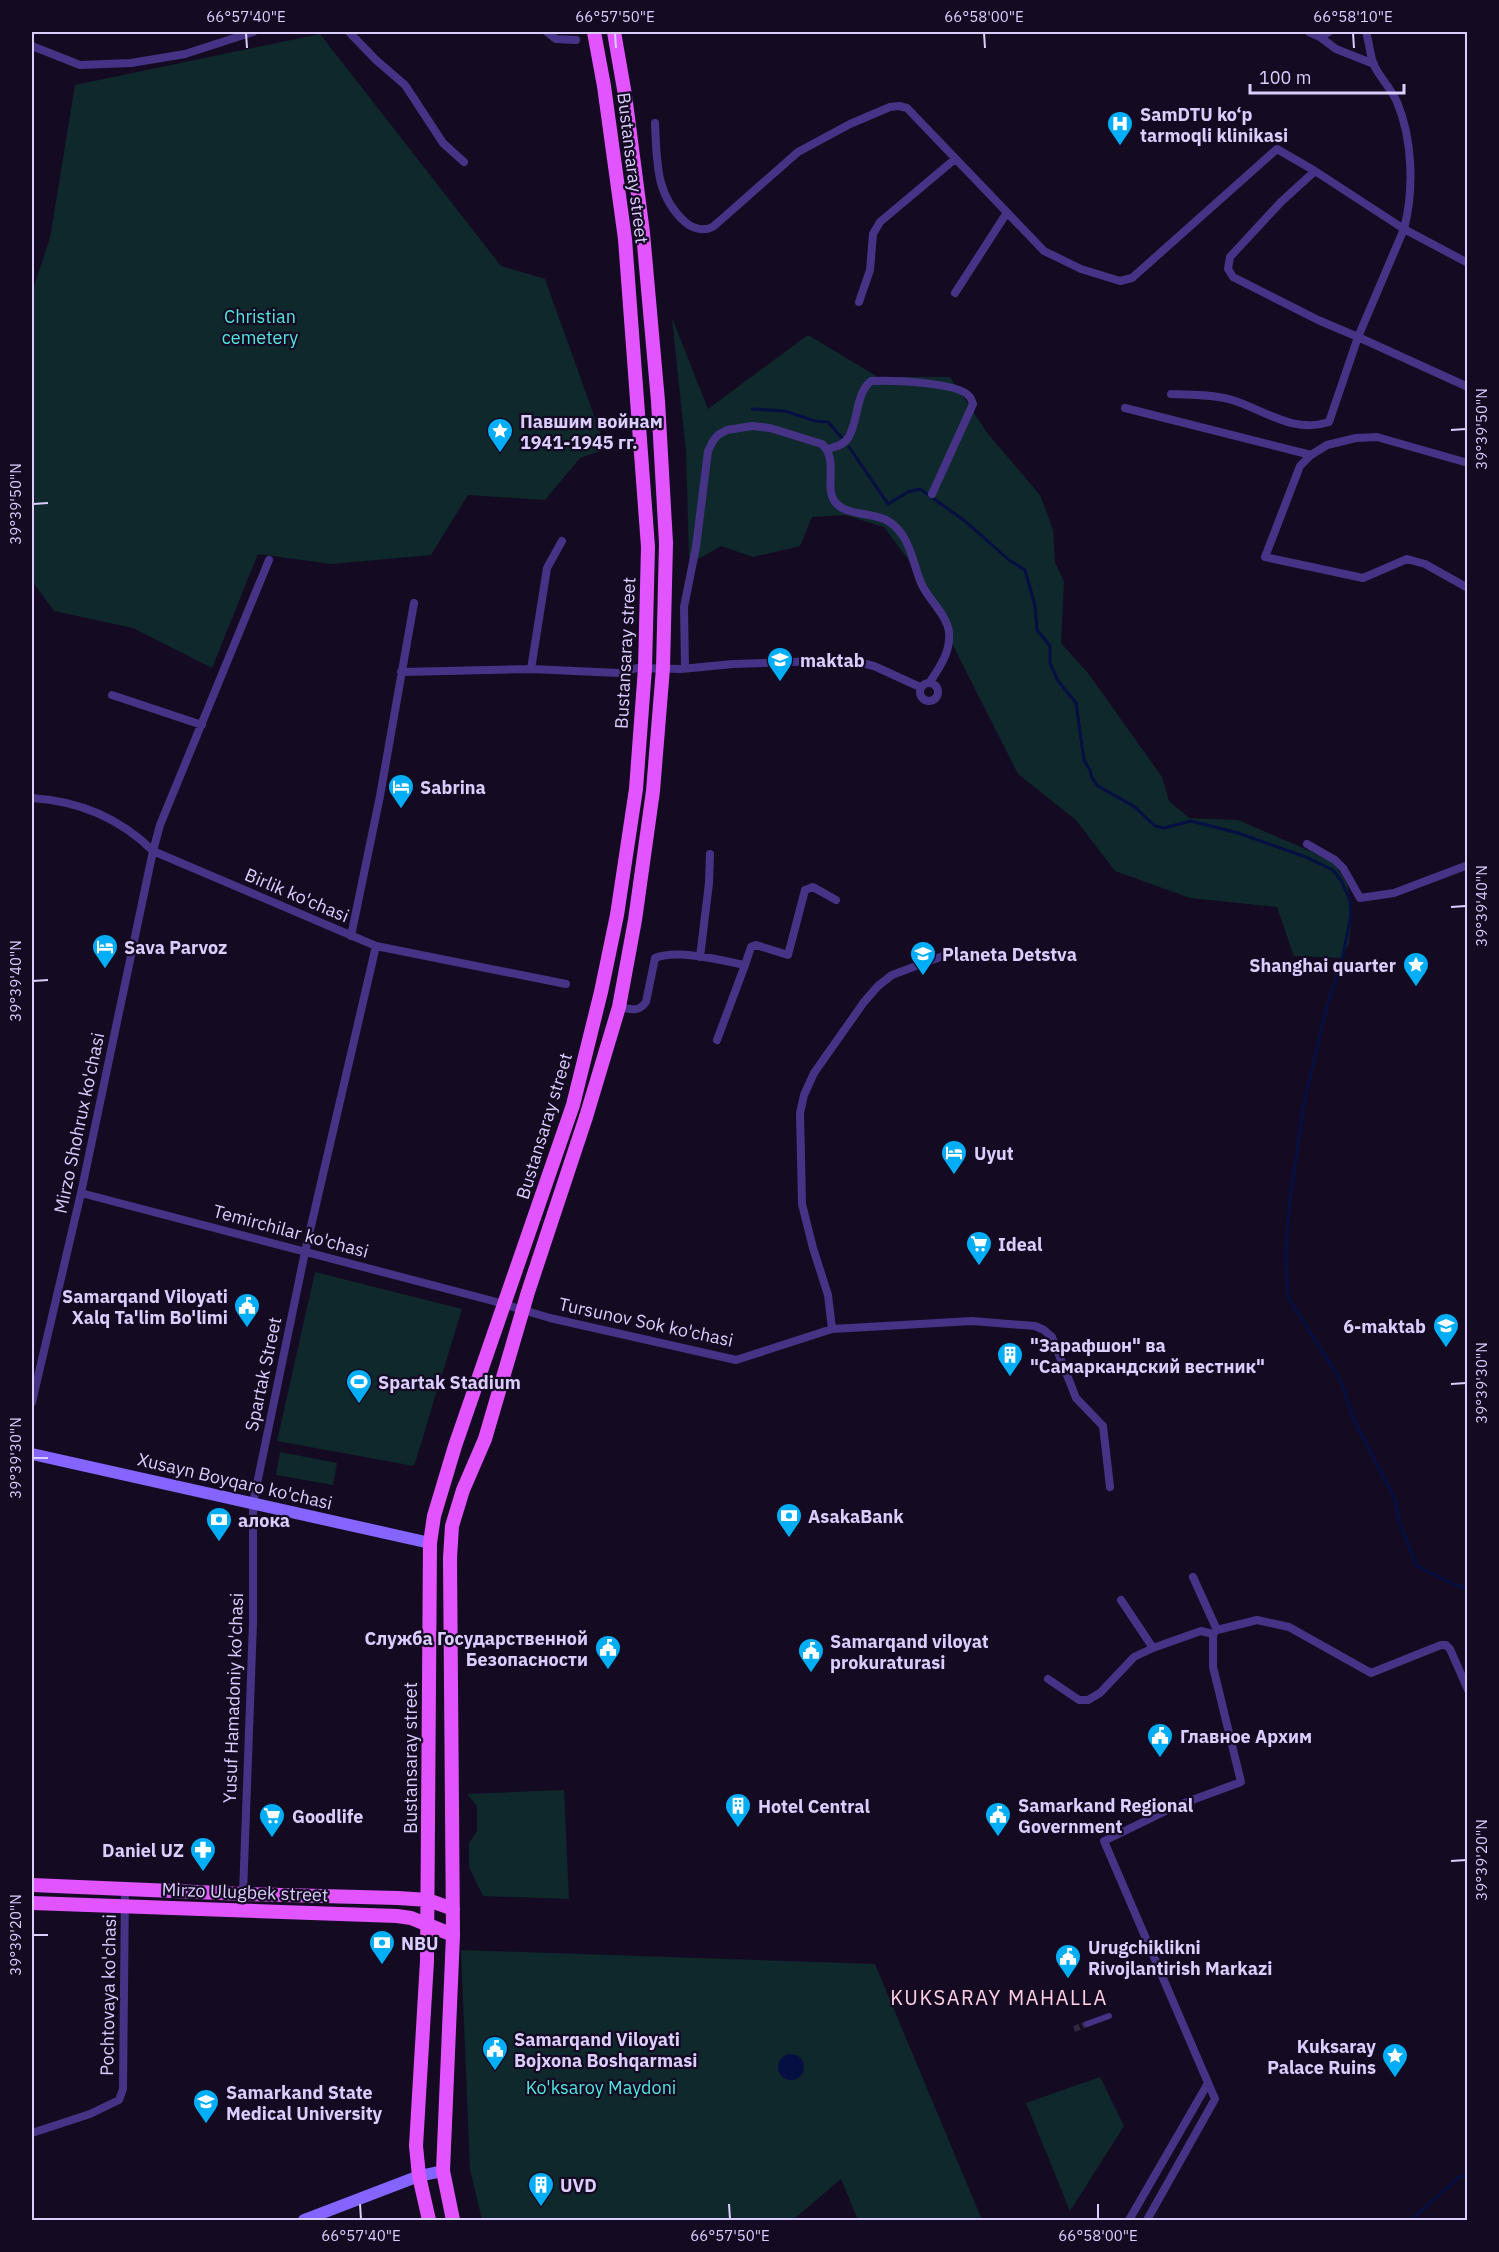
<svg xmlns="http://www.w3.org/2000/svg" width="1499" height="2252" font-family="'IBM Plex Sans',sans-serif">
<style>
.green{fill:#0e282c}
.water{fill:#050f41}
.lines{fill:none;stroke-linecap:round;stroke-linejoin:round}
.stream{stroke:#050f41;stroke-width:3}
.pedestrian-tunnel{stroke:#322843;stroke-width:6;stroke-dasharray:6 3;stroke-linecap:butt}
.pedestrian{stroke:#463385;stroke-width:6}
.minor{stroke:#463385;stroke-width:8}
.secondary{stroke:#8664ff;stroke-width:12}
.primary{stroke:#e154ff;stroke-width:14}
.ticks{fill:none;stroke:#dccdff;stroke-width:2}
.labels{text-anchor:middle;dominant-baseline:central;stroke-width:4.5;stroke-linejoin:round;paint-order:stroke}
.poi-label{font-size:18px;font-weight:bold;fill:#dccdff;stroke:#140b22;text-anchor:start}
.street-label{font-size:18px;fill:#dccdff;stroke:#140b22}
.park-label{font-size:18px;fill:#4fe8e1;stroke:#140b22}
.neighbourhood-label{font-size:20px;letter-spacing:1.5px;fill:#ffcfe4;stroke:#140b22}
.neatline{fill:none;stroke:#dccdff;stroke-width:2}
.ticks-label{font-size:15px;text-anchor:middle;fill:#dccdff}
</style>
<rect width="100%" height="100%" fill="#140b22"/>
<path class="green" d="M320 34 501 266 545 279 606 449 580 458 545 500 468 495 431 555 331 564 258 554 212 668 133 628 54 611 32 581V292L50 238 75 85Z
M672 318 708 409 808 335 878 377H950L988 434 1040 495 1053 530 1055 562 1064 582 1061 643 1088 673 1162 777 1169 801 1189 818 1238 820 1333 861 1347 884 1352 911 1349 943 1342 958 1294 956 1277 907 1190 898 1115 871 1076 820 1018 774 913 566 884 527 845 515 812 517 800 546 753 557 721 546 698 559 689 556 686 452Z
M315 1272 462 1309 414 1466 277 1441Z
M280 1452 337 1463 333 1485 276 1475Z
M564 1790 569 1899 483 1896 469 1867V1843L477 1831V1806L467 1794Z
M461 1950 875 1964 982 2220H858L841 2179 793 2220H482L470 2169Z
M1100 2077 1124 2126 1070 2211 1026 2103Z"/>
<path class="water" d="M778 2067a13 13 0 1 1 26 0a13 13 0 1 1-26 0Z"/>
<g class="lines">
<path class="stream" d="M752 409 785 411 815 421 828 422 842 438
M849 447 888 504 908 492 920 489 965 521 1009 560 1025 570 1035 606 1037 630 1050 646V663L1058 681 1076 703 1084 760 1090 770 1092 778 1098 786 1135 807 1155 826 1164 828 1191 821 1238 833 1306 857 1333 870 1342 882 1350 901 1351 915 1341 965 1327 1006 1304 1103 1289 1207 1286 1256 1288 1297 1341 1381 1354 1420 1395 1499 1399 1522 1417 1566 1455 1585 1468 1588
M1411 2220 1459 2177 1468 2175"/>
<path class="pedestrian-tunnel" d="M1074 2029 1087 2024"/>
<path class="pedestrian" d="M1087 2024 1109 2016"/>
<path class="minor" d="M349 32 376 60 405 85 443 143 464 162
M547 32 556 39 576 40
M1309 32 1320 37
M1329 32 1320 37 1336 49 1374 64
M1366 32C1369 42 1370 53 1373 63 1379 77 1391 88 1397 102 1413 140 1414 191 1404 229L1358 337 1468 387
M32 46 80 65 131 63 185 54 253 32
M655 123C657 161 655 195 685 222 693 229 705 232 714 226L798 152 850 124 890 107 899 106 907 108 1044 251 1081 269 1120 281 1132 278 1277 149 1315 171 1404 229 1468 263
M955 293 1006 214
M859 302 870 270 873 234 880 222 955 159
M1171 394C1191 395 1213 394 1232 400 1265 410 1293 434 1329 422L1358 337 1318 320 1233 277 1228 269 1230 257 1281 202 1315 171
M1125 408 1311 455
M828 449C835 447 844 445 848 438 859 421 855 394 871 381 890 380 957 382 969 396 971 398 972 401 973 404L932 494
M1468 463 1377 437 1356 438 1327 445 1311 455 1300 466 1265 557 1363 578 1407 559 1425 564 1468 588
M685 668 684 607 696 547 708 451 713 441 718 435 727 430 752 426 770 428 822 444C840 461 822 490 837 504 847 515 875 513 888 521 911 535 912 563 922 585 929 600 947 615 949 632 951 651 940 667 930 682
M531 669 547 568 562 541
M401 672 531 669 619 673 637 668 681 669 733 664 849 660 874 666 920 687
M920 692a9 9 0 1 1 18 0a9 9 0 1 1-18 0Z
M112 695 202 725
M32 798C78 801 120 818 153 851L376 946 566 984
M1307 844 1335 860 1343 868 1360 898 1394 893 1468 865
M351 936 380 796 414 603
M700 957 709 883 710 854
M619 1007C631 1009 638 1013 646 1002L655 958C678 949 720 960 745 965L751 947 756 945 788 955 805 890 813 887 836 900
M717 1040 745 965
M81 1193 493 1301 550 1318 736 1360 832 1329 972 1321 1035 1326 1044 1330 1052 1337 1076 1398 1103 1426 1110 1487
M832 1329 828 1295 813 1248 802 1204 800 1113 804 1095 814 1073 864 1002 878 986 892 975 943 956
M32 1402 81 1193 153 851 160 825 269 560
M1193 1577 1217 1630
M1121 1600 1153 1648 1201 1631 1213 1634
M1048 1679 1079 1700H1088L1100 1693 1134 1657 1153 1648
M243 1894 253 1623V1503L305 1252 376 946
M32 2133 90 2114 119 2100 123 2089 125 1890
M1129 2220 1207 2085
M1147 2220 1215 2099 1104 1841 1176 1806 1241 1782 1213 1667V1634L1217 1630 1257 1620 1289 1627 1371 1673 1441 1645H1446L1450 1649 1468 1690"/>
<path class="secondary" d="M32 1454 430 1543
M304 2220 419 2176 443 2171"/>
<path class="primary" d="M32 1885 243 1894 398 1898 428 1900 453 1909
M32 1903 397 1916 411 1918 453 1935
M429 2220 419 2176 416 2146 427 1961 430 1543 434 1516 455 1446 573 1105 601 992 617 915 636 789 645 668 648 547 625 239 604 86 594 32
M453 2220 443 2171 453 1935 450 1558 452 1526 463 1490 485 1439 528 1292 586 1117 619 1007 635 920 653 791 663 668 666 543 658 401 643 233 625 95 614 32"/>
</g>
<path class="ticks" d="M246 33 247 48M615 33 616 48M984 33 985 48M1353 33 1354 48M1451 430 1466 429M33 504 48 503M1451 907 1466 906M33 981 48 980M1451 1384 1466 1383M33 1458H48M1451 1861 1466 1860M33 1935H48M360 2204 361 2219M729 2204 730 2219M1098 2204V2219"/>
<defs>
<symbol id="hospital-pin" viewBox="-11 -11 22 30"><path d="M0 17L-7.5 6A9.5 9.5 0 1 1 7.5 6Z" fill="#00aef8" stroke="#140b22"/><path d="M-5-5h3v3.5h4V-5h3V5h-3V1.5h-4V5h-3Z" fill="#fff"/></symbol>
<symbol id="sight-pin" viewBox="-11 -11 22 30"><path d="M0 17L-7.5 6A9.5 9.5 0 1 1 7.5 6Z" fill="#00aef8" stroke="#140b22"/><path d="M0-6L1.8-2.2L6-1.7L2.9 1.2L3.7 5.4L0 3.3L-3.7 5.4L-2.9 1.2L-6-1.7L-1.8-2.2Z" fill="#fff"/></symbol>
<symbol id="school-pin" viewBox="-11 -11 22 30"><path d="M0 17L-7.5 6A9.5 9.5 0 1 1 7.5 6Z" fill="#00aef8" stroke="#140b22"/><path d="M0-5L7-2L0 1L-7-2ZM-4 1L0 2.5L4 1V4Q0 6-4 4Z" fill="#fff"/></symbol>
<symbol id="hotel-pin" viewBox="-11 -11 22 30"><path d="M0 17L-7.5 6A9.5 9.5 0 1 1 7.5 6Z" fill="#00aef8" stroke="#140b22"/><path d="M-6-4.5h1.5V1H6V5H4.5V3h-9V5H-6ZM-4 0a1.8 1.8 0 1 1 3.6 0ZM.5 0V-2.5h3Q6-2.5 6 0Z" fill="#fff"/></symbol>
<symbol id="supermarket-pin" viewBox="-11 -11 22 30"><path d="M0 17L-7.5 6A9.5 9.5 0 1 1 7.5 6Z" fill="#00aef8" stroke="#140b22"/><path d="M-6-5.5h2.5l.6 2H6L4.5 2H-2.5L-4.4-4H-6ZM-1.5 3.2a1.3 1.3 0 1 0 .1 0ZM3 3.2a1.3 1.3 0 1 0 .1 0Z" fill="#fff"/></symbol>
<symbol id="civic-pin" viewBox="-11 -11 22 30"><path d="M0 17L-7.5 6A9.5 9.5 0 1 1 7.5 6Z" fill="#00aef8" stroke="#140b22"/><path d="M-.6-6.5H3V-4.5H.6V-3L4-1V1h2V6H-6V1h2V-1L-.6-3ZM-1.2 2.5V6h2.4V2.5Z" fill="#fff"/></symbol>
<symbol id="building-pin" viewBox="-11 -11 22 30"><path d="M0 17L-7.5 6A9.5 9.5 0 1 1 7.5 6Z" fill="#00aef8" stroke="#140b22"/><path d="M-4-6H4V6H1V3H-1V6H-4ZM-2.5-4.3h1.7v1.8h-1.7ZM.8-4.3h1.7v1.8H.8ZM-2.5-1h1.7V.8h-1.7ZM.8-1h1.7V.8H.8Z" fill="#fff"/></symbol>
<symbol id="stadium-pin" viewBox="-11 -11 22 30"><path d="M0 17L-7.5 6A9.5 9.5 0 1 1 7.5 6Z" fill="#00aef8" stroke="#140b22"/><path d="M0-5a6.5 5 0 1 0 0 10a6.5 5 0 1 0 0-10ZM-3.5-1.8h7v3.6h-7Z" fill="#fff"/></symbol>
<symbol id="bank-pin" viewBox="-11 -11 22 30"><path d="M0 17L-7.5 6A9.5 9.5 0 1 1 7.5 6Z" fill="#00aef8" stroke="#140b22"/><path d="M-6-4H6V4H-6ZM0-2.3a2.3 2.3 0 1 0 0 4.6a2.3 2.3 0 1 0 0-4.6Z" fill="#fff"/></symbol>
<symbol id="pharmacy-pin" viewBox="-11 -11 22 30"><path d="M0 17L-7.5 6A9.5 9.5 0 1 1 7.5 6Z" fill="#00aef8" stroke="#140b22"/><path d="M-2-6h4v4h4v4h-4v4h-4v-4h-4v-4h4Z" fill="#fff"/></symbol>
<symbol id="university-pin" viewBox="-11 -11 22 30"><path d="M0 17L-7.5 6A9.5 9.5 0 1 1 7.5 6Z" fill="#00aef8" stroke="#140b22"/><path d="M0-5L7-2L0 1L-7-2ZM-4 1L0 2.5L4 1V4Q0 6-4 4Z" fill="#fff"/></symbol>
</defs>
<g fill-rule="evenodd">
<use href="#hospital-pin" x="1105" y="109" width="30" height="40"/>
<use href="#sight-pin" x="485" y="416" width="30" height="40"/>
<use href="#school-pin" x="765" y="645" width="30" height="40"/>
<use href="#hotel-pin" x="386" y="772" width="30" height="40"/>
<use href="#hotel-pin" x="90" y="932" width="30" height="40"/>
<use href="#school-pin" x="908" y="939" width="30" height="40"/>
<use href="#sight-pin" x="1401" y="950" width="30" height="40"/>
<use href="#hotel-pin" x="939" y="1138" width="30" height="40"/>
<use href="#supermarket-pin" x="964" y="1229" width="30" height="40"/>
<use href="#civic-pin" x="232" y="1291" width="30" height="40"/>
<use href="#school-pin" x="1431" y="1311" width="30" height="40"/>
<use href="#building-pin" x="995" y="1340" width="30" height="40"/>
<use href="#stadium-pin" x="344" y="1367" width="30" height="40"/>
<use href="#bank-pin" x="774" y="1501" width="30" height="40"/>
<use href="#bank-pin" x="204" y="1505" width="30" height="40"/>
<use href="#civic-pin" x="593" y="1633" width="30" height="40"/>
<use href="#civic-pin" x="796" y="1636" width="30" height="40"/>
<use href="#civic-pin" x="1145" y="1721" width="30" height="40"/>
<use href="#building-pin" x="723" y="1791" width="30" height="40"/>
<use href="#civic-pin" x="983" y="1800" width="30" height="40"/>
<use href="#supermarket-pin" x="257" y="1801" width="30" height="40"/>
<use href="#pharmacy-pin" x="188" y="1835" width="30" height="40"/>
<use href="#bank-pin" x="367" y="1928" width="30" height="40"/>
<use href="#civic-pin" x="1053" y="1942" width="30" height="40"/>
<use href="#civic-pin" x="480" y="2034" width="30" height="40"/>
<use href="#sight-pin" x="1380" y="2041" width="30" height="40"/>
<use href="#university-pin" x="191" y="2087" width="30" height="40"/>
<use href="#building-pin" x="526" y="2170" width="30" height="40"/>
</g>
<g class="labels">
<g class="poi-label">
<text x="1140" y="114">SamDTU ko‘p<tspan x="1140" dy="21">tarmoqli klinikasi</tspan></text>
<text x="520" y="421">Павшим войнам<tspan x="520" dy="21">1941-1945 гг.</tspan></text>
<text x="800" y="660">maktab</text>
<text x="420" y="787">Sabrina</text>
<text x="124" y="947">Sava Parvoz</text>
<text x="942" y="954">Planeta Detstva</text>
<text x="1396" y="965" text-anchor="end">Shanghai quarter</text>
<text x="974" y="1153">Uyut</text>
<text x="998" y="1244">Ideal</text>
<text x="228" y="1296" text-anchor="end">Samarqand Viloyati<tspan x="228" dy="21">Xalq Ta'lim Bo'limi</tspan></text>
<text x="1426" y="1326" text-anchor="end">6-maktab</text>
<text x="1030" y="1345">"Зарафшон" ва<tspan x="1030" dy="21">"Самаркандский вестник"</tspan></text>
<text x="378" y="1382">Spartak Stadium</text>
<text x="808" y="1516">AsakaBank</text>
<text x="238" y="1520">алока</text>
<text x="588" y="1638" text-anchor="end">Служба Государственной<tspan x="588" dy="21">Безопасности</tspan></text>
<text x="830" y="1641">Samarqand viloyat<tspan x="830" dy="21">prokuraturasi</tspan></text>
<text x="1180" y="1736">Главное Архим</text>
<text x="1018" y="1805">Samarkand Regional<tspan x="1018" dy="21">Government</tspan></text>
<text x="758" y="1806">Hotel Central</text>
<text x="292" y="1816">Goodlife</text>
<text x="184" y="1850" text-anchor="end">Daniel UZ</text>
<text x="401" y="1943">NBU</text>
<text x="1088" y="1947">Urugchiklikni<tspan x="1088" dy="21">Rivojlantirish Markazi</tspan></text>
<text x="514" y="2039">Samarqand Viloyati<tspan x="514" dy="21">Bojxona Boshqarmasi</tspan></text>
<text x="1376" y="2046" text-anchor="end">Kuksaray<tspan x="1376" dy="21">Palace Ruins</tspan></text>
<text x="226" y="2092">Samarkand State<tspan x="226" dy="21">Medical University</tspan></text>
<text x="560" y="2185">UVD</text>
</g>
<g class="street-label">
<text transform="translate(633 168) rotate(83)">Bustansaray street</text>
<text transform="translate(625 653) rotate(-87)">Bustansaray street</text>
<text transform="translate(297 895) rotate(23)">Birlik ko'chasi</text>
<text transform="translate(79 1123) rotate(-78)">Mirzo Shohrux ko'chasi</text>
<text transform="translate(544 1126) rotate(-73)">Bustansaray street</text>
<text transform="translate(291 1231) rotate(15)">Temirchilar ko'chasi</text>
<text transform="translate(646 1322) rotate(12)">Tursunov Sok ko'chasi</text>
<text transform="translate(263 1374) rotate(-78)">Spartak Street</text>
<text transform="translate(235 1481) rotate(13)">Xusayn Boyqaro ko'chasi</text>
<text transform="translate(233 1698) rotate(-88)">Yusuf Hamadoniy ko'chasi</text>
<text transform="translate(410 1758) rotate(-90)">Bustansaray street</text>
<text transform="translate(245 1892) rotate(2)">Mirzo Ulugbek street</text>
<text transform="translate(108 1995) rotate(-89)">Pochtovaya ko'chasi</text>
</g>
<g class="park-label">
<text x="260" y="316">Christian<tspan x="260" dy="21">cemetery</tspan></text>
<text x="601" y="2087">Ko'ksaroy Maydoni</text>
</g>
<g class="neighbourhood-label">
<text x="999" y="1997">KUKSARAY MAHALLA</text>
</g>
</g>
<rect width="1499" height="2252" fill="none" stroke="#140b22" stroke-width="66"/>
<path d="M1250 84v9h154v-9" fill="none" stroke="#dccdff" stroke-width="3"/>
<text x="1259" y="84" font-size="18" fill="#dccdff" stroke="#140b22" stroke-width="4.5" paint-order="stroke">100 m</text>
<rect x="33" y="33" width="1433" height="2186" class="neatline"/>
<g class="ticks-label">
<text x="246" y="22">66°57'40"E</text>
<text x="615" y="22">66°57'50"E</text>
<text x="984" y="22">66°58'00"E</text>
<text x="1353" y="22">66°58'10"E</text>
<text transform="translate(1482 429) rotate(-90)" y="5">39°39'50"N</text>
<text transform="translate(16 504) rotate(-90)" y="5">39°39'50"N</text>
<text transform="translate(1482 906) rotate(-90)" y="5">39°39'40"N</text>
<text transform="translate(16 981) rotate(-90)" y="5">39°39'40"N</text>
<text transform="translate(1482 1383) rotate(-90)" y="5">39°39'30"N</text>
<text transform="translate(16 1458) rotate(-90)" y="5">39°39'30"N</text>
<text transform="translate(1482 1860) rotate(-90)" y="5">39°39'20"N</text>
<text transform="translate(16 1935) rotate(-90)" y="5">39°39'20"N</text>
<text x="361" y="2241">66°57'40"E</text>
<text x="730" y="2241">66°57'50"E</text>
<text x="1098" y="2241">66°58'00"E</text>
</g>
</svg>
